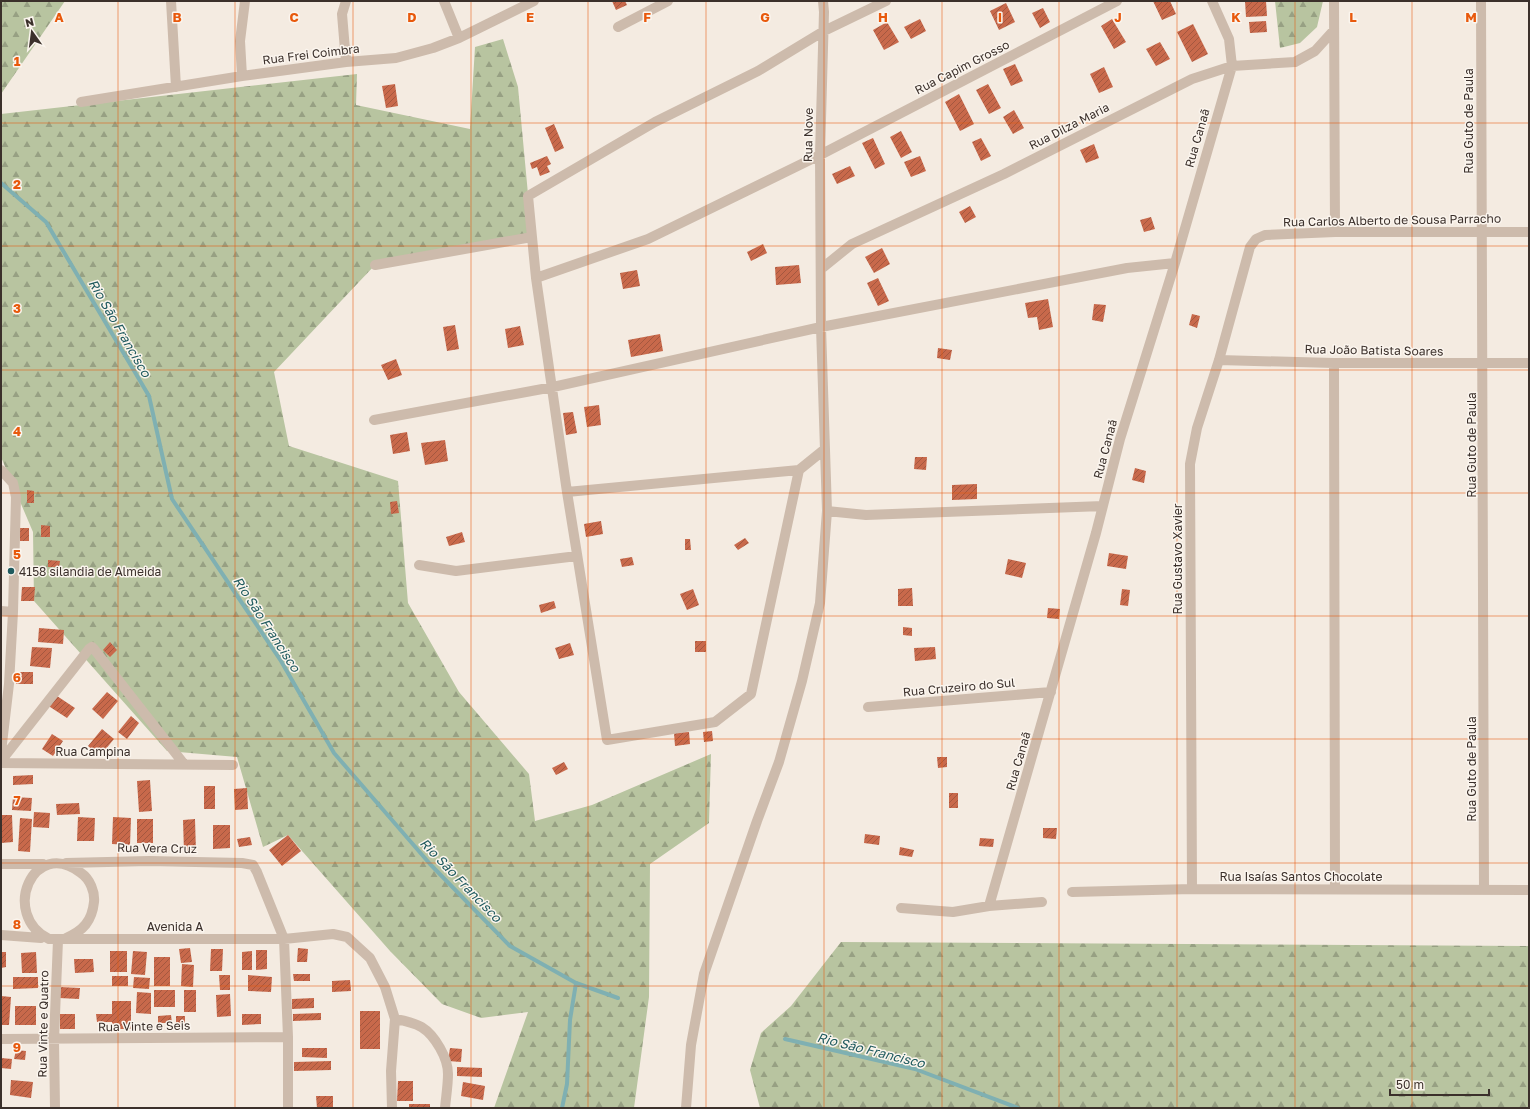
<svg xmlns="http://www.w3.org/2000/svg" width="1530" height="1109" font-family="'Golos Text',sans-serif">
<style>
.forest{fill:url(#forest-firs)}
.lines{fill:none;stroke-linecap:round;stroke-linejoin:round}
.stream{stroke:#7fb0b2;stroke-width:4}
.building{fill:url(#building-hatch)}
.minor{stroke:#cdbbac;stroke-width:10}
.grid{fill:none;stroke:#e8590c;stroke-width:1;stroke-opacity:0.55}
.poi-dot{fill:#1f5a5e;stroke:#fbf5ee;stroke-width:1.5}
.labels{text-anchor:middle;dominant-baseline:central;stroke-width:3;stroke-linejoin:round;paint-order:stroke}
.street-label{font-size:12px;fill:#3b302b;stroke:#fbf5ee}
.poi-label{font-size:12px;fill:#3b302b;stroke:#fbf5ee;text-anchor:start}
.water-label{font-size:13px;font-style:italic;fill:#1f5a5e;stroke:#fbf5ee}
.grid-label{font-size:13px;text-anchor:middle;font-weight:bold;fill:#e8590c;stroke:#fbf5ee;stroke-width:3;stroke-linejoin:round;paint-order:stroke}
</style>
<defs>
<pattern id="forest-firs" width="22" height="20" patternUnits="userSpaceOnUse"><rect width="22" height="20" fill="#b8c4a0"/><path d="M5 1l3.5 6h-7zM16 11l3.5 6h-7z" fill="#97a083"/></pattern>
<pattern id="building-hatch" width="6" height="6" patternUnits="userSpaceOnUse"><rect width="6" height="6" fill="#c8694b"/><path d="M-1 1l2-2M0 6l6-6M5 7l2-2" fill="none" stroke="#a4573f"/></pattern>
</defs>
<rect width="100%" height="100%" fill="#f4ebe1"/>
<path class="forest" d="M1 1H65L1 94Z
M1275 1H1323L1317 27 1300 43 1280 48Z
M503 39 518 87 532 237 375 265 274 372 289 446 398 481 408 603 459 692 529 774 535 821 592 805 711 754 709 823 650 864 649 997 634 1108H494L528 1012 481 1018 442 1004 390 951 288 835 263 847 237 757 167 751 34 601 33 532 1 457V114L357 74 356 105 470 129 475 47Z
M841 942 1529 946V1108H760L750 1070 761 1033 791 1006Z"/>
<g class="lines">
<path class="stream" d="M1 183 46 222 149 396 172 499 281 661 334 753 430 864 510 946 576 983 618 998
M785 1039 915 1069 1018 1108
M562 1108 567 1084 570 1020 576 983"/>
</g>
<path class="building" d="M612 1H625L627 5 616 10Z
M1153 1H1170L1176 14 1162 20Z
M1245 1H1266L1267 16 1246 17Z
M1006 3 1015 22 999 30 990 11Z
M1043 8 1050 22 1040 28 1032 13Z
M920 19 926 31 911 39 904 27Z
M1112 19 1126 42 1114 49 1101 26Z
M1266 21 1267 32 1250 33 1249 22Z
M887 22 899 42 884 50 873 30Z
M1193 24 1208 54 1192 62 1177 32Z
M1160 42 1170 59 1156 66 1146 49Z
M1015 64 1023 81 1011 86 1003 69Z
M1104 67 1113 87 1099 93 1090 74Z
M395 84 398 106 386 108 382 86Z
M988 84 1001 108 989 114 976 90Z
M959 94 974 124 960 131 945 102Z
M1014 110 1024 128 1013 134 1003 117Z
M554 124 564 148 555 152 545 128Z
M901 131 912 152 901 158 890 137Z
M873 138 885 164 875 169 862 143Z
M981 138 991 156 981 161 972 142Z
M1094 144 1099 158 1086 163 1080 150Z
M547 156 551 164 547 166 550 172 540 176 537 167 532 169 530 163Z
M920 156 926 171 911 177 904 162Z
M850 166 855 176 837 184 832 174Z
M970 206 976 217 965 223 959 212Z
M1151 217 1155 229 1144 232 1140 220Z
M763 244 767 253 751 261 747 252Z
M882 248 890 264 874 273 865 257Z
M799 265 801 283 776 285 775 267Z
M637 270 640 286 623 289 620 273Z
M878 278 889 301 878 306 867 283Z
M1048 299 1053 327 1039 330 1037 317 1028 318 1025 303Z
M1094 304 1106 305 1103 322 1092 320Z
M1192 314 1200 316 1197 328 1189 325Z
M455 325 459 349 447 351 443 327Z
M520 326 524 345 508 348 505 329Z
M660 334 663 351 631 357 628 340Z
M938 348 952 350 950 360 937 358Z
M396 359 402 375 388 380 381 365Z
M599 405 601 425 587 427 584 407Z
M573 412 577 433 566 435 563 413Z
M407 432 410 451 393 454 390 435Z
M445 440 448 461 425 465 421 443Z
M915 457H927L926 470 914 469Z
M1135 468 1146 471 1144 483 1132 480Z
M977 484V499L952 500V485Z
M27 490 34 491V503H27Z
M397 501 399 513 391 514 390 502Z
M601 521 603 534 586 537 584 524Z
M41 525 50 526V537H41Z
M20 528H29V541H20Z
M462 532 465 542 449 546 446 537Z
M745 538 749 543 738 550 734 545Z
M685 539H690L691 550H685Z
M1109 553 1128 556 1126 569 1107 566Z
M632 557 634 565 622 567 620 559Z
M1008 559 1026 563 1022 578 1005 574Z
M48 560 60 561 59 567H48Z
M22 587H35L34 601H21Z
M912 588 913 606H898V589Z
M693 589 699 605 687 610 680 594Z
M1122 589 1130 590 1128 606 1120 605Z
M554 601 556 608 541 613 539 605Z
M1048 608 1060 609 1059 619 1047 618Z
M903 627 912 628V636L903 635Z
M39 628 64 630 63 644 38 642Z
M695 641H706V652H695Z
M110 642 117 650 110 657 103 650Z
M570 643 574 655 559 659 555 648Z
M32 647 52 648 50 668 30 666Z
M935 647 936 659 915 661 914 648Z
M16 672H33V684H16Z
M107 692 118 701 103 719 92 709Z
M54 694 75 708 67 718 47 705Z
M131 716 139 723 127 739 118 732Z
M102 729 114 739 100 756 88 746Z
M712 731 713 741 704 742 703 732Z
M689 732 690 744 675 746 674 733Z
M52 734 63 741 53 756 42 749Z
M937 757H947V767L938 768Z
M564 762 568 769 556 775 552 768Z
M33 775V784L13 785V776Z
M150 780 152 811 139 812 137 781Z
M204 786H215V809H204Z
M247 788 248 809 235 810 234 789Z
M949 793H958V808H949Z
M13 797 32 798 31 811 12 810Z
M79 803 80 814 57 815 56 804Z
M34 812 50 813 49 828 33 827Z
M1 815H12L13 842 1 843Z
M78 817 95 818 94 841H77Z
M113 817 131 818 130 845 112 844Z
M20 818 32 819 30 852 18 851Z
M137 819H153V843H137Z
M195 819 196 852H184L183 820Z
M213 825H230V848L213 849Z
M1043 828H1057L1056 839 1043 838Z
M865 834 880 836 879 845 864 843Z
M288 835 301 851 282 866 269 850Z
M250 837 252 845 239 847 237 839Z
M980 838 994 839 993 847 979 846Z
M900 847 914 850 912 857 899 855Z
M190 948 192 962 181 963 179 949Z
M298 948 308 949 307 962H297Z
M211 949H223L222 971H210Z
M256 950H267V969L256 970Z
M110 951H127V972H110Z
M133 951 147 952 145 975 131 974Z
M252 951V970H242V952Z
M1 952H6V967L1 968Z
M36 952 37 973H22L21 953Z
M154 957H170V986H154Z
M74 959H93L94 972 75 973Z
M182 964 194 965 193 987 181 986Z
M293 974H310V981H294Z
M219 975H230V990H220Z
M248 975 272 977 271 992 248 991Z
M112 976H128V986H112Z
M13 977H38V988L13 989Z
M134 977 150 978 149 989 133 988Z
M350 980 351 991 332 992V981Z
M60 987 80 988 79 999 59 998Z
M154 990H175V1007H154Z
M184 990H196V1012H184Z
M137 992 151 993V1014L136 1013Z
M230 994 231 1016 217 1017 216 995Z
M1 996 11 997 9 1025H1Z
M314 998V1008L292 1009V999Z
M112 1001H131V1029H112V1022H97L96 1014H112Z
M15 1006H36V1025H15Z
M360 1011H380V1049H360Z
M321 1013V1020L293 1021V1014Z
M60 1014H75V1029H60Z
M242 1014H261V1024L242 1025Z
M171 1015 172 1023H158V1016Z
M176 1016H185V1029H176Z
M302 1048H327V1058L302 1057Z
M450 1048 462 1049 461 1062 448 1061Z
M16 1050 26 1051 25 1060 14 1059Z
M1 1058 12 1059 11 1069 1 1068Z
M331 1061V1070L294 1071V1062Z
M457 1067 482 1068V1077L457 1076Z
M11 1080 33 1082 31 1098 10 1095Z
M398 1081H413V1101H397Z
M463 1082 485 1086 483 1100 461 1096Z
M316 1096H333V1108H317Z
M409 1104H430V1108H409Z"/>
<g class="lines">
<path class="minor" d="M171 1 176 87
M444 1 459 38
M1334 1 1335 232
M1481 1 1484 889
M618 27 668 1
M346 62 342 14 346 1
M242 76 240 41 245 1
M81 102 242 76 346 62 396 58 433 48 459 38 534 1
M375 265 532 237
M821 269 852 244 1004 174 1192 79 1232 66 1295 62 1315 51 1334 30
M536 278 648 239 820 155 1117 1
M1219 360 1334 363H1529
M1334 363 1335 889
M374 420 553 387 821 327 1127 268 1175 263
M825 449 799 470 751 694 715 722 607 740 567 492 536 278 528 196 655 122 758 71 824 31 886 1
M1 470 13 483 16 497 13 612 9 684 1 752
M567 492 799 470
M827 511 866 515 1103 506
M419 565 456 571 577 556
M1 611 13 612
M868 707 1051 692
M1 761 89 649 92 647 94 649 184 764
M1 763 233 765
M66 863 149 861 242 863 253 865 257 872 284 939 288 1037V1108
M1 864H43
M1192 889 1190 464 1197 428 1219 360 1250 247 1256 239 1265 235 1335 232H1529
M1072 892 1192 889 1529 890
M989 906 1096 533 1120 439 1175 263 1232 66 1229 39 1212 1
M901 908 953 912 989 906 1042 902
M1 935 41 938
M66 938C83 931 92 921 94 902 95 892 90 879 81 873 33 836 0 915 49 939H284L333 934 347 937 370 958 385 987 395 1019 391 1071 392 1108
M395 1019C418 1023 428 1027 440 1048 444 1055 448 1065 448 1074 448 1085 446 1097 445 1108
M1 1039 288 1037
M55 1108 54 1040 58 940
M686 1108 691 1045 704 974 757 821 779 762 802 681 820 603 827 511 821 327 820 155 824 12 823 1"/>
</g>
<path class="grid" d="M118 1V1108M235 1V1108M353 1V1108M471 1V1108M588 1V1108M706 1V1108M824 1V1108M942 1V1108M1059 1V1108M1177 1V1108M1295 1V1108M1412 1V1108M1 123H1529M1 246H1529M1 370H1529M1 493H1529M1 616H1529M1 739H1529M1 863H1529M1 986H1529"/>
<circle class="poi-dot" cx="11" cy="571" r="4"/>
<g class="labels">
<g class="street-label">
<text transform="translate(311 54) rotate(-7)">Rua Frei Coimbra</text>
<text transform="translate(962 67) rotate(-27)">Rua Capim Grosso</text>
<text transform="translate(1468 121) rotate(-90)">Rua Guto de Paula</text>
<text transform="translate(1069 126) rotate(-27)">Rua Dilza Maria</text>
<text transform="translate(808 135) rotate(-89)">Rua Nove</text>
<text transform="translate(1197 138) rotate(-74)">Rua Canaã</text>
<text transform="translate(1392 220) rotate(-1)">Rua Carlos Alberto de Sousa Parracho</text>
<text transform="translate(1374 350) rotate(1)">Rua João Batista Soares</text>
<text transform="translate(1471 445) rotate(-90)">Rua Guto de Paula</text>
<text transform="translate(1105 449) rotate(-75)">Rua Canaã</text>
<text transform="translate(1177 559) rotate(-90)">Rua Gustavo Xavier</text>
<text transform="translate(959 687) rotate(-5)">Rua Cruzeiro do Sul</text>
<text x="93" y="751">Rua Campina</text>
<text transform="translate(1018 761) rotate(-74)">Rua Canaã</text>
<text transform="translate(1471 769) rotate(-90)">Rua Guto de Paula</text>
<text transform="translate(157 848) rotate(1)">Rua Vera Cruz</text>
<text x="1301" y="876">Rua Isaías Santos Chocolate</text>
<text x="175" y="926">Avenida A</text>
<text transform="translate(43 1024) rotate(-89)">Rua Vinte e Quatro</text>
<text transform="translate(144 1026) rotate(-1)">Rua Vinte e Seis</text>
</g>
<g class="poi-label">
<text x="19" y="571">4158 silandia de Almeida</text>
</g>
<g class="water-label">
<text transform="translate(120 328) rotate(60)">Rio São Francisco</text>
<text transform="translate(267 624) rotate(57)">Rio São Francisco</text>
<text transform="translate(461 880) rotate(46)">Rio São Francisco</text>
<text transform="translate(871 1050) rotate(14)">Rio São Francisco</text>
</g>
</g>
<g class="grid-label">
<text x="59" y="22">A</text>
<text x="177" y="22">B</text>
<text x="294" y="22">C</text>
<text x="412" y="22">D</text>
<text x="530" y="22">E</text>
<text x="647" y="22">F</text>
<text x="765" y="22">G</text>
<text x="883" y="22">H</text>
<text x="1000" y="22">I</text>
<text x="1118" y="22">J</text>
<text x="1236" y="22">K</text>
<text x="1353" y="22">L</text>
<text x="1471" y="22">M</text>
<text x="17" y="66">1</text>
<text x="17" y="189">2</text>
<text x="17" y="313">3</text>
<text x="17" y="436">4</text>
<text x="17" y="559">5</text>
<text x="17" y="682">6</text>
<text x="17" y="805">7</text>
<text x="17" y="929">8</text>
<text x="17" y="1052">9</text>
</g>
<rect width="1530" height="1109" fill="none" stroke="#3b302b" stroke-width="4"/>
<g transform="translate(32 32) rotate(346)" stroke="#fbf5ee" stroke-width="3" paint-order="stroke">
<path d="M0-3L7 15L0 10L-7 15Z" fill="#3b302b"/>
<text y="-6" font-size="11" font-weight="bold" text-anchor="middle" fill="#3b302b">N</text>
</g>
<path d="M1390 1089v6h99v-6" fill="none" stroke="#3b302b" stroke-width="2"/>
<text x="1396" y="1089" font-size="12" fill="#3b302b" stroke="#fbf5ee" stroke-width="3" paint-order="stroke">50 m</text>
</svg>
